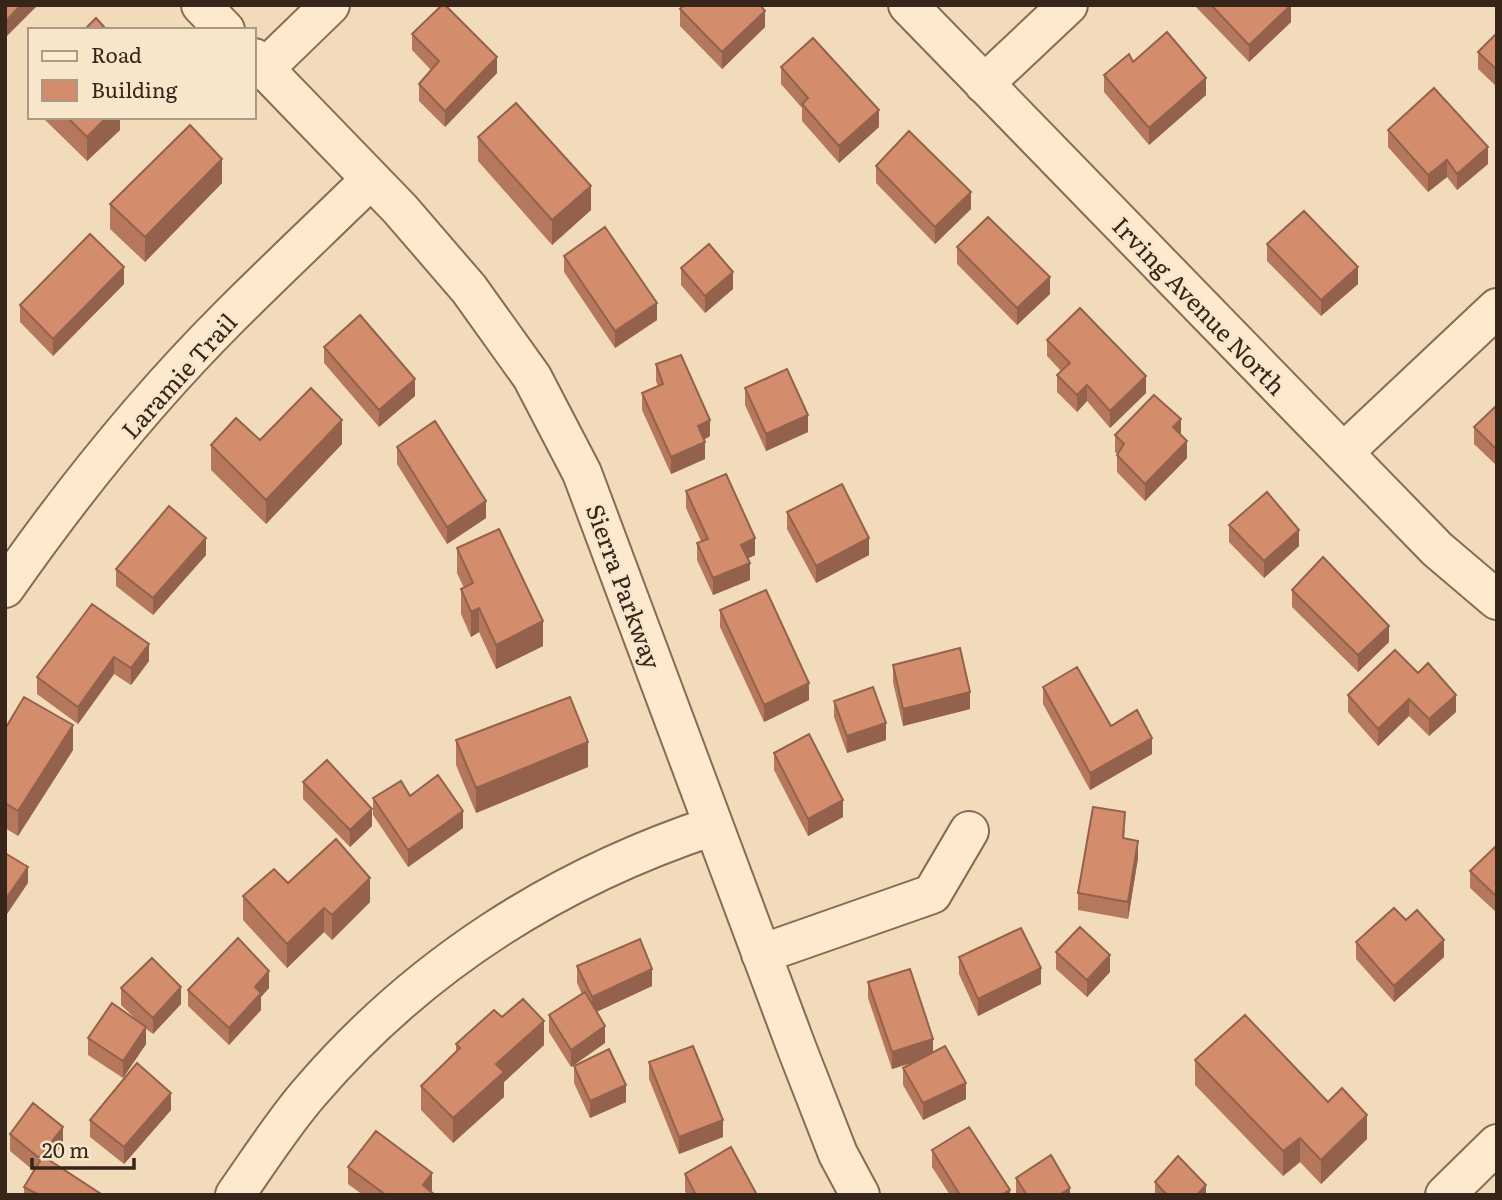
<svg xmlns="http://www.w3.org/2000/svg" width="1502" height="1200" font-family="Literata,serif">
<style>
.lines{fill:none;stroke-linecap:round;stroke-linejoin:round}
.minor-casing{stroke:#896a53;stroke-width:42}
.minor{stroke:#fce9ce;stroke-width:38}
.wall{fill:#b5785d}
.shaded-wall{fill:#94624c}
.building{fill:#d38c6c;stroke:#94624c;stroke-width:2}
.labels{text-anchor:middle;dominant-baseline:central;stroke-width:5;stroke-linejoin:round;paint-order:stroke}
.street-label{font-size:24px;fill:#37251a;stroke:#f8e6ca}
</style>
<rect width="100%" height="100%" fill="#f1dbba"/>
<g class="lines">
<defs>
<path id="minor" d="M201 5 225 30
M908 5 1437 549 1497 600
M254 58 400 209 469 289 532 377 582 473 797 1049 838 1154 860 1195
M264 69 330 5
M984 84 1068 5
M1344 452 1497 308
M5 588C72 492 146 400 229 317 276 270 324 225 371 179
M761 954 932 894 969 831
M235 1195C259 1161 283 1123 310 1092 418 966 556 878 713 826
M1445 1195 1497 1144"/>
</defs>
<use href="#minor" class="minor-casing"/>
<use href="#minor" class="minor"/>
</g>
<path class="wall" d="M1196 5H1291V22L1249 62 1196 7Z
M680 9 765 27 722 69 680 26Z
M1497 33V87L1478 69V52Z
M412 34 497 73 445 127 419 101V84L431 70 412 50Z
M1133 62 1206 95 1149 145 1104 92V75Z
M781 67 879 127 839 163 802 121V108L781 84Z
M42 117H120V130L87 161Z
M1388 130 1488 164 1457 190 1447 177 1428 192 1388 147Z
M478 137 591 210 552 245 478 161Z
M876 166 971 209 935 244 876 183Z
M222 183 145 262 110 229V204Z
M1267 244 1358 284 1321 316 1267 261Z
M957 247 1050 294 1017 325 957 264Z
M564 256 657 320 615 348 564 272Z
M681 268 733 289 705 313 681 285Z
M124 284 53 356 20 322V305Z
M1047 340 1146 393 1110 428 1087 401 1077 412 1057 392V375L1061 371 1047 356Z
M324 347 415 396 379 427 324 363Z
M656 364 710 436 704 440 705 459 671 474 642 410V393L658 386 656 381Z
M745 388 808 432 766 451 745 405Z
M1497 405V466L1474 444V427Z
M1115 435H1181L1187 458 1145 501 1117 472V454L1115 452Z
M342 444 266 524 211 470V445Z
M397 447 486 518 447 544 397 464Z
M686 491 755 555 748 558 750 580 713 595 697 560V543L701 541 686 508Z
M787 512 869 555 816 583 787 529Z
M1229 525 1299 546 1264 578 1229 542Z
M457 548 543 646 496 669 479 632 471 637 461 614V589L464 588 457 573Z
M206 555 153 615 116 586V569Z
M1292 590 1389 642 1358 672 1292 607Z
M92 604 149 661 131 685 114 674 78 724 37 694V677Z
M720 610 809 700 764 722 720 627Z
M893 665 970 709 903 726 893 682Z
M1418 673 1456 712 1429 736 1409 716 1378 746 1348 712V695Z
M1043 687 1111 726 1152 754 1090 790 1043 704Z
M834 701 886 740 847 753 834 717Z
M5 729 73 750 18 836 5 828Z
M456 740 588 767 476 813 456 765Z
M774 753 843 817 808 836 774 770Z
M303 782 372 826 350 847 303 799Z
M410 796 463 828 408 867 373 815V798Z
M1125 829 1124 838 1138 858 1128 919 1078 910V893Z
M1497 845V913L1470 888V871Z
M288 883 370 902 332 940 324 932 287 968 243 920V896Z
M1356 942 1444 957 1394 1002 1356 959Z
M1056 952 1110 972 1087 997 1056 969Z
M959 957 1041 984 978 1016 959 974Z
M577 966 652 986 596 1012 605 1043 571 1067 549 1032V1015L582 994 577 983Z
M868 982 933 1052 966 1099 923 1120 903 1085V1068L914 1062 892 1069 868 998Z
M121 988 181 1004 153 1034 146 1029V1044L123 1078 88 1055V1038L139 1022 121 1005Z
M269 988 261 997V1010L229 1045 188 1006V990Z
M502 1017 544 1045 504 1082V1097L453 1143 421 1110V1086L456 1052V1044Z
M1195 1060 1328 1102 1367 1139 1321 1184 1300 1162 1283 1176 1195 1085Z
M649 1062 723 1137 679 1154 649 1079Z
M574 1066 626 1102 590 1118 574 1083Z
M171 1110 124 1164 90 1137V1120Z
M10 1134 63 1144 50 1161 101 1195H24V1187L34 1171 10 1151Z
M932 1150 1010 1195H950L932 1167Z
M348 1167 432 1190 431 1191 435 1195H363L348 1184Z
M685 1174 757 1195H687L685 1191Z
M1016 1178 1070 1195H1016Z
M1155 1182 1206 1195H1155Z"/>
<path class="shaded-wall" d="M21 5H38L5 38V22Z
M1291 5V22L1249 62V45Z
M765 11V27L722 69V52Z
M497 57V73L445 127V111Z
M1206 78V95L1149 145V128Z
M879 110V127L839 163V146Z
M107 117H120V130L87 161V137Z
M1488 147V164L1457 190V174Z
M222 159V183L145 262V237Z
M1447 160V177L1428 192V175Z
M591 186V210L552 245V220Z
M971 192V209L935 244V227Z
M124 267V284L53 356V339Z
M1358 267V284L1321 316V300Z
M733 272V289L705 313V296Z
M1050 277V294L1017 325V308Z
M657 303V320L615 348V331Z
M1146 376V393L1110 428V411Z
M415 379V396L379 427V410Z
M1087 385V401L1077 412V395Z
M808 415V432L766 451V434Z
M1181 419V436L1173 427Z
M342 420V444L266 524V500Z
M710 420V436L698 443V426Z
M1187 441V458L1145 501V484Z
M705 442V459L671 474V457Z
M486 501V518L447 544V527Z
M1299 530V546L1264 578V561Z
M206 538V555L153 615V598Z
M755 538V555L741 562V545Z
M869 538V555L816 583V566Z
M750 563V580L713 595V578Z
M479 608V632L471 637V612Z
M543 621V646L496 669V645Z
M1389 626V642L1358 672V655Z
M149 644V661L131 685V668Z
M114 657V674L78 724V707Z
M809 683V700L764 722V705Z
M970 692V709L903 726V709Z
M1456 695V712L1429 736V719Z
M1409 699V716L1378 746V729Z
M886 723V740L847 753V736Z
M73 725V750L18 836V811Z
M1152 738V754L1090 790V773Z
M588 742V767L476 813V788Z
M843 800V817L808 836V819Z
M372 809V826L350 847V830Z
M463 811V828L408 867V850Z
M1138 841V858L1128 919V902Z
M28 867V883L5 917V900Z
M370 878V902L332 940V915Z
M324 908V932L287 968V944Z
M1444 940V957L1394 1002V986Z
M1110 955V972L1087 997V980Z
M1041 968V984L978 1016V999Z
M652 969V986L592 1014V997Z
M269 971V988L261 997V1010L229 1045V1028L255 987Z
M181 987V1004L153 1034V1018Z
M544 1021V1045L504 1082V1097L453 1143V1118L496 1064Z
M605 1026V1043L571 1067V1050Z
M146 1027V1044L123 1078V1061Z
M933 1039V1056L892 1069V1052Z
M966 1083V1099L923 1120V1103Z
M626 1085V1102L590 1118V1101Z
M171 1093V1110L124 1164V1147Z
M1367 1115V1139L1321 1184V1160Z
M723 1120V1137L679 1154V1137Z
M63 1127V1144L39 1174V1158Z
M1300 1138V1162L1283 1176V1151Z
M432 1173V1190L428 1195 423 1185Z
M1206 1185V1195H1197Z
M1070 1188V1195H1059Z
M1010 1190V1195H1001Z"/>
<path class="building" d="M5 5H21L5 22Z
M442 5H445L497 57 445 111 419 84 439 61 412 34Z
M684 5H760L765 11 722 52 680 9Z
M1211 5H1291L1249 45Z
M96 18 107 30H84Z
M1167 32 1206 78 1149 128 1104 75 1129 54 1133 62Z
M1497 33V70L1478 52Z
M813 38 879 110 839 146 802 104 808 98 781 67Z
M1434 88 1488 147 1457 174 1447 160 1428 175 1388 130Z
M516 103 591 186 552 220 478 137Z
M67 117H107L87 137Z
M190 125 222 159 145 237 110 204Z
M909 131 971 192 935 227 876 166Z
M1304 211 1358 267 1321 300 1267 244Z
M988 217 1050 277 1017 308 957 247Z
M605 227 657 303 615 331 564 256Z
M90 234 124 267 53 339 20 305Z
M709 244 733 272 705 296 681 268Z
M1080 308 1146 376 1110 411 1087 385 1077 395 1057 375 1070 363 1047 340Z
M360 315 415 379 379 410 324 347Z
M681 355 710 420 698 426 705 442 671 457 642 393 663 384 656 364Z
M787 369 808 415 766 434 745 388Z
M311 388 342 420 266 500 211 445 236 418 260 440Z
M1154 395 1181 419 1173 427 1187 441 1145 484 1117 455 1124 444 1115 435Z
M1497 405V450L1474 427Z
M435 421 486 501 447 527 397 447Z
M726 474 755 538 741 545 750 563 713 578 697 543 708 539 686 491Z
M842 484 869 538 816 566 787 512Z
M1267 492 1299 530 1264 561 1229 525Z
M169 506 206 538 153 598 116 569Z
M499 529 543 621 496 645 479 608 471 612 461 589 473 583 457 548Z
M1323 557 1389 626 1358 655 1292 590Z
M766 590 809 683 764 705 720 610Z
M92 604 149 644 131 668 114 657 78 707 37 677Z
M960 648 970 692 903 709 893 665Z
M1395 650 1418 673 1428 663 1456 695 1429 719 1409 699 1378 729 1348 695Z
M1077 667 1111 726 1137 710 1152 738 1090 773 1043 687Z
M873 687 886 723 847 736 834 701Z
M24 697 73 725 18 811 5 803V729Z
M570 697 588 742 476 788 456 740Z
M809 734 843 800 808 819 774 753Z
M327 760 372 809 350 830 303 782Z
M438 775 463 811 408 850 373 798 401 781 410 796Z
M1093 807 1125 812 1123 838 1138 841 1128 902 1078 893Z
M336 839 370 878 332 915 324 908 287 944 243 896 274 869 288 883Z
M1497 845V897L1470 871Z
M5 853 28 867 5 900Z
M1394 908 1406 920 1417 910 1444 940 1394 986 1356 942Z
M1080 927 1110 955 1087 980 1056 952Z
M1021 928 1041 968 978 999 959 957Z
M238 938 269 971 255 987 261 993 229 1028 188 990Z
M640 939 652 969 592 997 577 966Z
M152 958 181 987 153 1018 121 988Z
M910 969 933 1039 892 1052 868 982Z
M585 992 605 1026 571 1050 549 1015Z
M523 999 544 1021 496 1064 504 1072 453 1118 421 1086 460 1048 456 1044 494 1010 502 1017Z
M112 1003 146 1027 123 1061 88 1038Z
M1245 1015 1328 1102 1342 1088 1367 1115 1321 1160 1300 1138 1283 1151 1195 1060Z
M693 1046 723 1120 679 1137 649 1062Z
M945 1046 966 1083 923 1103 903 1068Z
M609 1049 626 1085 590 1101 574 1066Z
M137 1063 171 1093 124 1147 90 1120Z
M33 1103 63 1127 39 1158 10 1134Z
M969 1127 1010 1190 1001 1195H960L932 1150Z
M376 1131 432 1173 423 1185 435 1195H386L348 1167Z
M731 1147 757 1195H696L685 1174Z
M1051 1155 1070 1188 1059 1195H1027L1016 1178Z
M43 1156 101 1194 100 1195H39L24 1187Z
M1178 1156 1206 1185 1197 1195H1167L1155 1182Z"/>
<g class="labels">
<g class="street-label">
<text transform="translate(1200 305) rotate(46)">Irving Avenue North</text>
<text transform="translate(178 375) rotate(-48)">Laramie Trail</text>
<text transform="translate(625 586) rotate(70)">Sierra Parkway</text>
</g>
</g>
<rect width="1502" height="1200" fill="none" stroke="#37251a" stroke-width="14"/>
<rect x="28" y="28" width="228" height="91" fill="#f8e6ca" stroke="#ab9984" stroke-width="2"/>
<rect x="42" y="51" width="35" height="10" fill="#fce9ce" stroke="#ab9984" stroke-width="2"/>
<text x="91" y="63" font-size="21" fill="#37251a">Road</text>
<rect x="42" y="80" width="35" height="21" fill="#d38c6c" stroke="#ab9984" stroke-width="2"/>
<text x="91" y="98" font-size="21" fill="#37251a">Building</text>
<path d="M32 1158v10h102v-10" fill="none" stroke="#37251a" stroke-width="3.5"/>
<text x="42" y="1158" font-size="21" fill="#37251a" stroke="#f8e6ca" stroke-width="5" paint-order="stroke">20 m</text>
</svg>
